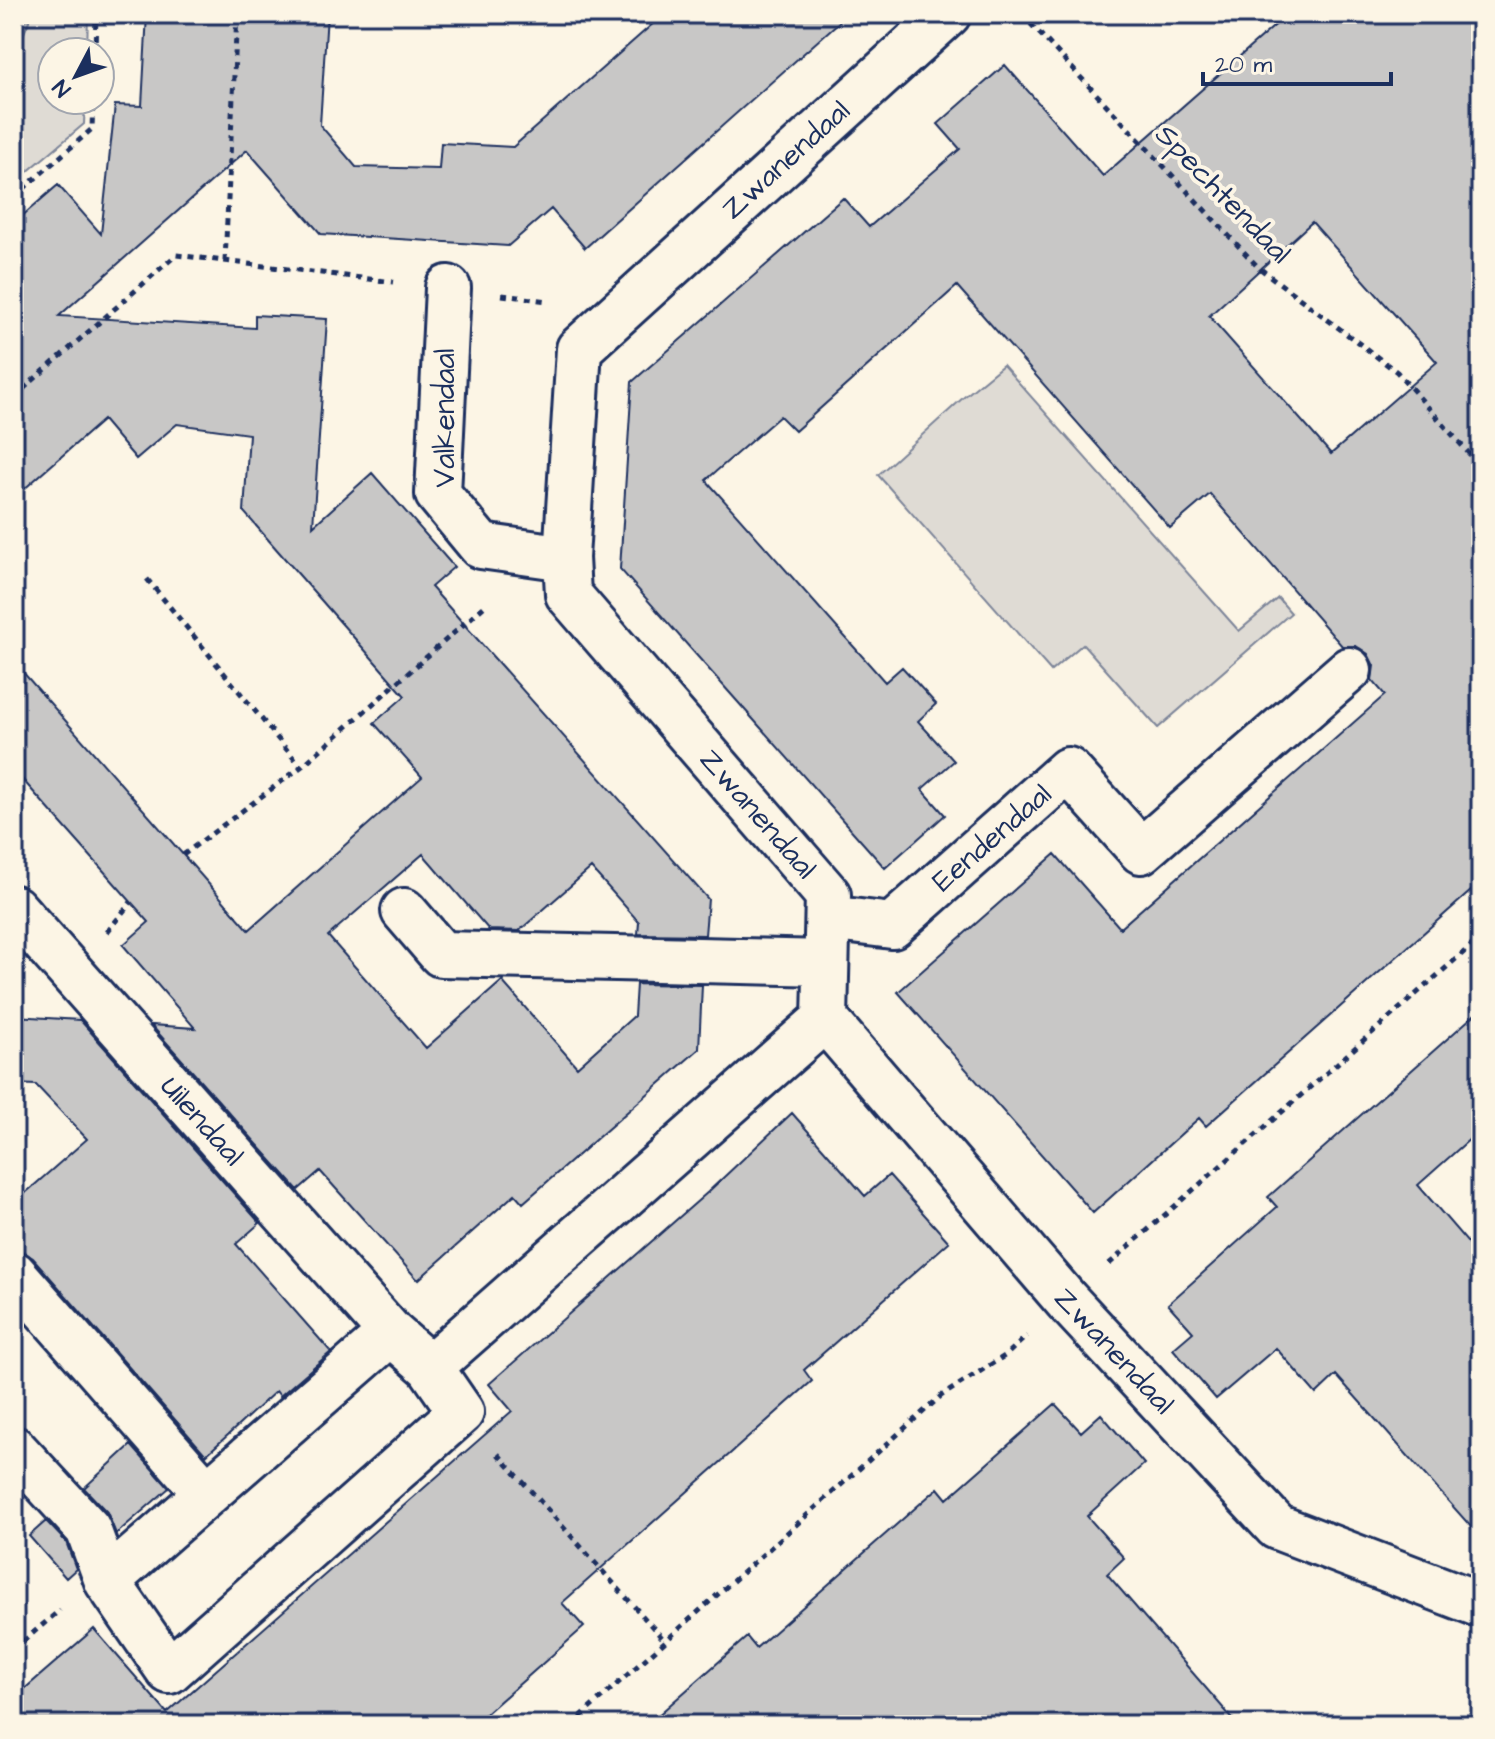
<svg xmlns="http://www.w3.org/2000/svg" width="1495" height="1739" font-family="'Architects Daughter',sans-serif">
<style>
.green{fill:#dfdbd4;stroke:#7d8599;stroke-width:2}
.water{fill:#b2b4b8;stroke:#767f94;stroke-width:2}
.building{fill:#c8c7c6;stroke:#1b2f5e;stroke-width:2;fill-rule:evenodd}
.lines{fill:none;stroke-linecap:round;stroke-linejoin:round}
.minor-casing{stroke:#1b2f5e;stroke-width:50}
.path{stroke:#1b2f5e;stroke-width:5;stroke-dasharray:6 6;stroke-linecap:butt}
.minor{stroke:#fcf5e5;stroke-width:44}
.labels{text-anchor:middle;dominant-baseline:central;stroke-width:8;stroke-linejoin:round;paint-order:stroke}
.street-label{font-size:30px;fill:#1b2f5e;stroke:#fcf5e5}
</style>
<rect width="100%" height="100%" fill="#fcf5e5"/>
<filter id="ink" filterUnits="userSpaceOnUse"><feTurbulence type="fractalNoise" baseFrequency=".0125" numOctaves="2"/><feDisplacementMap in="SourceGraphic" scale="16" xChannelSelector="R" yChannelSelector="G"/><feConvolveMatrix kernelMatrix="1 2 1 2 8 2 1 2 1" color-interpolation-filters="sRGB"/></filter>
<g filter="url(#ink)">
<path class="green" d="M14 14H88L87 52H52V100H85L84 124 14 183Z
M1003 365 1239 631 1278 598 1291 613 1158 728 1083 644 1051 671 878 475 964 397Z"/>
<path class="water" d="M14 14H32L14 57Z"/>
<path class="building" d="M147 14H327L320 125 356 167 439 169 441 143 513 147 664 14H848L585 248 551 209 508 246 321 234 247 150 59 316 255 328V315L327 319 313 526 372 473 454 567 431 587 708 899 705 935 638 934 639 922 591 868 519 931 489 930 423 854 328 936 426 1048 502 981 577 1067 634 1016 636 984 702 985 699 1049 523 1203 515 1194 418 1280 320 1171 298 1190 151 1025 195 1028 123 945 149 922 14 770V662L249 930 422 777 374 723 405 696 244 512 249 434 177 424 136 459 103 420 14 498V223L58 185 101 234 115 105 142 106Z
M1288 14H1481V882L1206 1126 1199 1118 1093 1213 898 992 1055 854 1120 928 1385 695 1372 680 1374 666 1368 654 1356 646H1342L1210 494 1170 528 957 286 795 431 780 416 706 480 885 682 902 667 936 704 918 721 954 761 922 789 945 815 885 868 620 569 632 382 843 198 869 227 960 149 938 124 1005 65 1103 176ZM1312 222 1437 362 1331 454 1209 316Z
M1481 1009V1129L1418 1185 1481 1258V1538L1336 1375 1316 1394 1276 1348 1216 1399 1173 1349 1193 1332 1168 1304 1277 1207 1268 1197Z
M14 1016 80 1020 260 1223 236 1244 331 1352 280 1396 276 1391 206 1455 33 1258 14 1246V1203L87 1139 36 1085 14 1084Z
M792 1113 865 1196 889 1175 949 1242 804 1370 812 1381 562 1603 584 1627 473 1725H14V1698L94 1629 167 1713 512 1411 489 1384 708 1192Z
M1055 1404 1081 1432 1101 1414 1144 1464 1087 1516 1124 1558 1107 1574 1238 1725H647L747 1637 756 1648 938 1488 947 1499Z
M131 1445 169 1488 116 1534 107 1512 84 1488Z
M46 1521 66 1542 76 1569 66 1578 29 1536Z"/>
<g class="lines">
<defs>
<path id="minor" d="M948 14 579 349 566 558 568 594 828 895 825 1019 1067 1301 1277 1527 1481 1605
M448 288 438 494 481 546 566 558
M14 908 391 1333 430 1367 461 1412 169 1671 107 1581 88 1529 14 1449
M404 911 441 954 826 963
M828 918 892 926 1068 770 1141 851 1349 670
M14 1274 207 1494
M430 1367 825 1019
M107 1581 391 1333"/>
</defs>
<use href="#minor" class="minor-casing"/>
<path class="path" d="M1009 14 1028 21 1258 267 1397 372 1481 467
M95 52 96 14
M14 197 92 129 93 100
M225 261 237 14
M502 295 548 301
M14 397 176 255 393 282
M147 579 301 767 488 603
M183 855 301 767
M107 932 131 902
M1109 1264 1481 937
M498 1454 665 1641
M14 1649 60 1610
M571 1725 941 1396 1006 1355 1027 1336"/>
<use href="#minor" class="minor"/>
</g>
</g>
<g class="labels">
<g class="street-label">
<text transform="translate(786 160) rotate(-42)">Zwanendaal</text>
<text transform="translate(1223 194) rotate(46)">Spechtendaal</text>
<text transform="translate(445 418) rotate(-90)">Valkendaal</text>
<text transform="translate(758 814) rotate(49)">Zwanendaal</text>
<text transform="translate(992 838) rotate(-41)">Eendendaal</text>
<text transform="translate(202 1121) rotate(48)">Uilendaal</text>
<text transform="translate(1114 1351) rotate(47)">Zwanendaal</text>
</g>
</g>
<rect width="1495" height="1739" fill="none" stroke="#fcf5e5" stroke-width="48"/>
<rect x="24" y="24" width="1447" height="1691" fill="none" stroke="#1b2f5e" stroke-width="3" filter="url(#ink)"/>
<g transform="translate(76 76) rotate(229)"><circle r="38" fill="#fcf5e5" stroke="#a2a6af" stroke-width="2"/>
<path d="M0-6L14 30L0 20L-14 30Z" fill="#1b2f5e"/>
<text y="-12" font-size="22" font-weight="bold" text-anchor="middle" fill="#1b2f5e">N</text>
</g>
<path d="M1203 72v12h188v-12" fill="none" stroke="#1b2f5e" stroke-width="4"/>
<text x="1215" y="72" font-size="24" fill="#1b2f5e" stroke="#fcf5e5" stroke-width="6" paint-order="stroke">20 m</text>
</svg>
